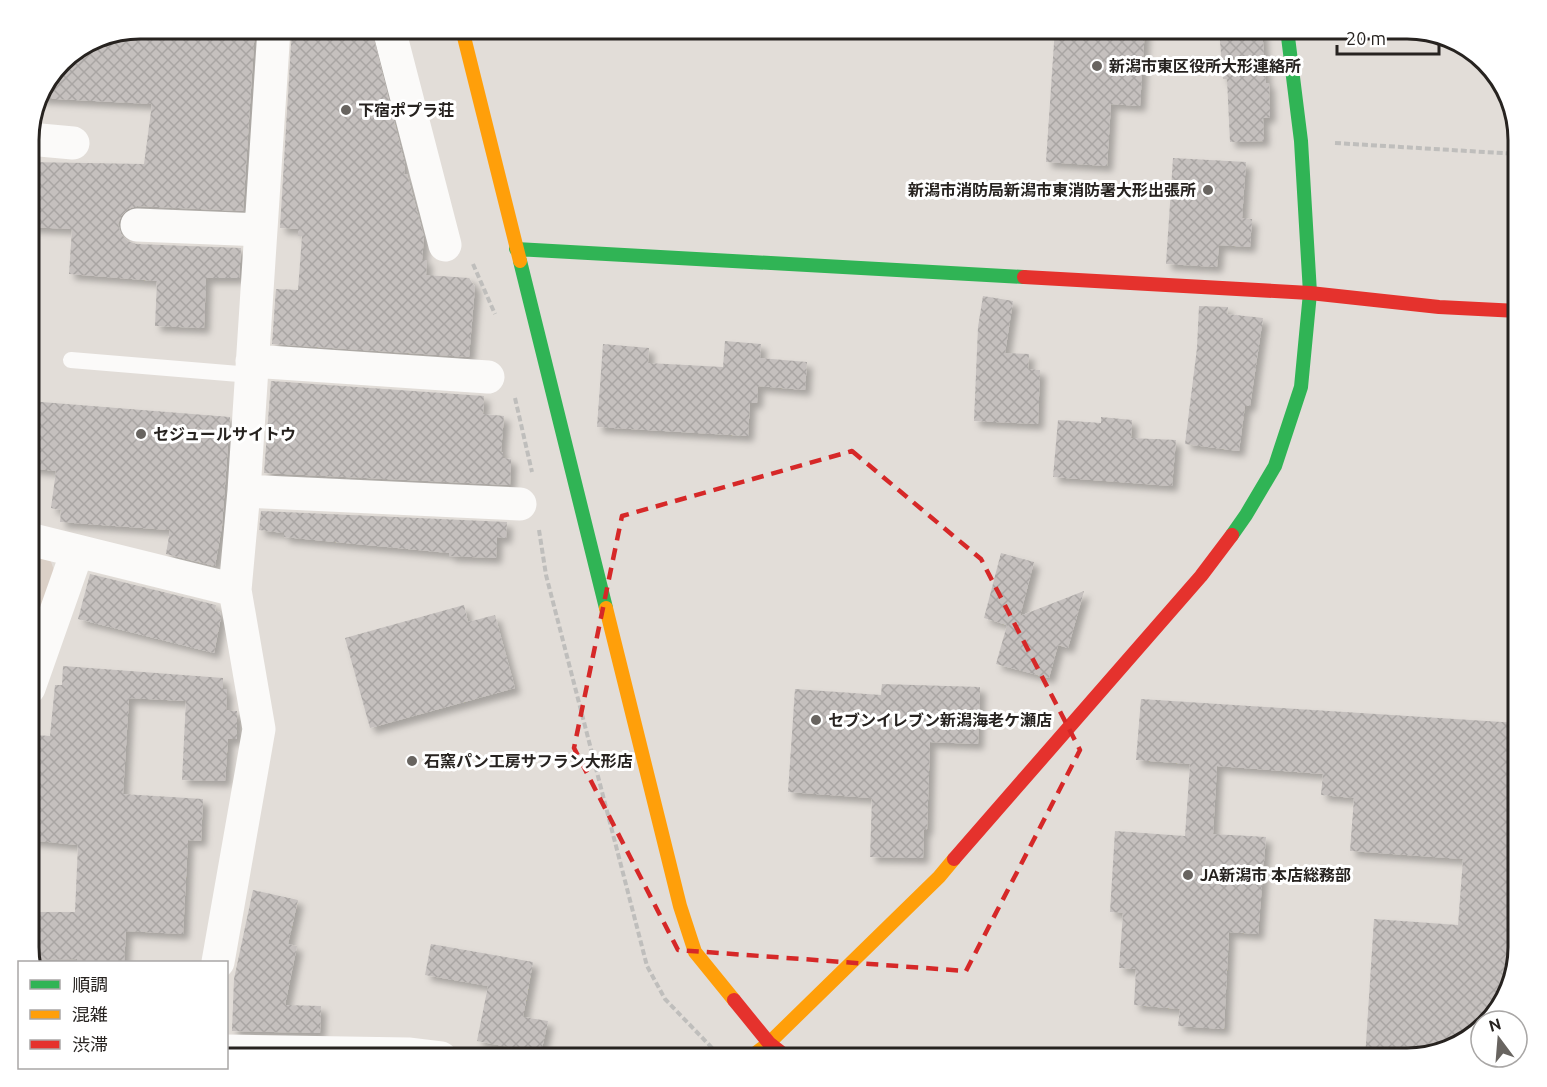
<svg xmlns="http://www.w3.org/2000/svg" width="1547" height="1087" font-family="Ubuntu,'Noto Sans JP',sans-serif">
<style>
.built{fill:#dbd0c7}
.building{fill:url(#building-cross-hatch);filter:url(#shadow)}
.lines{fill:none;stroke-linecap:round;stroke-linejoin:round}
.path{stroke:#bfbebc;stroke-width:4;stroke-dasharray:6 3;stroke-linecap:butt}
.lane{stroke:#fbfaf9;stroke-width:16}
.street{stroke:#fbfaf9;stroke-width:33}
.fast{stroke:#30b455;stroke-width:14}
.slow{stroke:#ff9f0a;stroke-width:14}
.jam{stroke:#e5322d;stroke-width:14}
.marked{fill:none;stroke:#d62828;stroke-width:4.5;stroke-dasharray:12 8;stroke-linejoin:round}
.poi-dot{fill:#686460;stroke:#fff;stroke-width:2}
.labels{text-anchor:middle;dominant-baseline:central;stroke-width:6;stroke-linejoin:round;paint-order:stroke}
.poi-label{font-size:16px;font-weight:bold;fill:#272320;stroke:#fff;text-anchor:start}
.rim{fill:none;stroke:#272320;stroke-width:3}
</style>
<defs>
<pattern id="building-cross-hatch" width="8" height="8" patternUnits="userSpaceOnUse" patternTransform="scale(1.5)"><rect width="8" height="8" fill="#c5c0be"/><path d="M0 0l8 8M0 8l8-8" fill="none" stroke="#a9a5a3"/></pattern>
<filter id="shadow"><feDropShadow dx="5.5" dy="5.5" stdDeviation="3" flood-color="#0004"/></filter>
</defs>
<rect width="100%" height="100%" fill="#e2ddd8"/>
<path class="built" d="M29 553 50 559 55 573 29 644Z"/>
<path class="building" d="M140 28H255L243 211 137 206 128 209 121 216 118 224 121 234 128 241 136 244 241 248 239 278H206L204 328 155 326 157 281 69 274 72 229 29 227V162L144 164 152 104 38 98 40 90 66 56Z
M292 28H371L405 165 404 174H407L424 237 422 260H427L426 275 469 278 475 287 469 357 272 344 276 289 298 290 302 236H298V229L280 228Z
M1055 28H1145L1140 106 1111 104 1107 166 1046 162Z
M1219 28H1262L1266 83H1269L1270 117 1263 118 1264 141 1230 142 1227 79H1223Z
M1173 158 1246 162 1242 218 1252 219 1250 247 1219 245 1217 267 1166 264Z
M983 296 1013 301 1005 353 1029 354 1028 369 1040 370 1038 424 974 421 978 327Z
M1199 306 1228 307 1227 314 1263 318 1250 406H1245L1239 451 1185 444 1197 348Z
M725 341 761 344 760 358 807 362 805 390 758 386 757 403H750L748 436 597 427 603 344 649 348 648 363 723 367Z
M271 381 484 396 483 414 504 416 501 452H503V458L511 459 510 485 264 473Z
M29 401 230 417 222 526 215 566 166 554 170 530 60 522 61 510 51 508 56 471 29 468Z
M1101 417 1132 420 1131 438 1176 440 1172 486 1053 477 1058 420 1101 423Z
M261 511 507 522 506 538 497 537 496 558 449 556V553L284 537V533L259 530Z
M1001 553 1034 562 1020 616 1084 591 1068 648 1058 645 1049 678 996 664 1007 625 984 618Z
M90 574 216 605 215 611 220 612 221 617 214 653 78 619Z
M464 605 468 622 495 615 515 688 370 728 345 638Z
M63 666 223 678V689H227L226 710 237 711V739H228L225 781 182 780 186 701 129 698 123 794 203 799 201 841 188 840 183 934 126 931 124 963H77V959L30 960 29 954V912H75L78 845 29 840V788H31L36 735 50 736 55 685H62Z
M882 684 980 687 978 744 930 742 927 830H924L923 858 870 857 872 798 788 792 795 689 881 695Z
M1141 699 1518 723V947L1496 1015 1488 1021H1481V1027L1457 1047 1407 1059H1365L1374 919 1458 925 1463 859 1350 851 1354 798 1321 795 1323 774 1217 766 1213 834 1266 837 1258 934 1229 932 1224 1029 1178 1026 1180 1009 1134 1005 1136 969 1119 968 1123 913 1110 912 1115 831 1185 836 1190 764 1136 760Z
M253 890 298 900 288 944 297 946 285 1005 321 1006 320 1033 232 1031 234 979Z
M431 944 533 962 523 1017 548 1021 541 1053 477 1041 488 986 425 975Z"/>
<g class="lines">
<path class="path" d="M1335 143 1518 154
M473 264 495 314
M515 398 532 472
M539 530 546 575 647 966 665 999 715 1051"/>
<path class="lane" d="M71 360 251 375"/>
<path class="street" d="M389 29 445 245
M29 139 73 143
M137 225 261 230
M252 361 488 377
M244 491 520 504
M29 539 235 590
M29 688 77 552
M218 962 259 729 235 590 244 491 274 29
M226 1051 408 1054 441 1058"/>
<path class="fast" d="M516 249 1024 277
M520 261 606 608
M1232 535 1246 515 1275 466 1301 387 1310 293 1301 141 1287 29"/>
<path class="slow" d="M462 29 520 261
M606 608 680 906 695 952 734 1000
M749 1058 769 1043 939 877 954 859"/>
<path class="jam" d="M1024 277 1310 293 1439 307 1518 311
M954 859 1201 576 1232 535
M734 1000 769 1043 788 1058"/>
</g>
<path class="marked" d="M852 451 981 559 1080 750 966 971 678 950 574 748 622 516Z"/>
<g class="poi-dot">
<circle cx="1097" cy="66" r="6"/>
<circle cx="346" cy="110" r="6"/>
<circle cx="1208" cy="190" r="6"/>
<circle cx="141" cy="434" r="6"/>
<circle cx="816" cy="720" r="6"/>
<circle cx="412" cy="761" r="6"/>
<circle cx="1188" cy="875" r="6"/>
</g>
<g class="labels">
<g class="poi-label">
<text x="1109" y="66">新潟市東区役所大形連絡所</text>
<text x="358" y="110">下宿ポプラ荘</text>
<text x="1196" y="190" text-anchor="end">新潟市消防局新潟市東消防署大形出張所</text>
<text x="153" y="434">セジュールサイトウ</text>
<text x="828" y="720">セブンイレブン新潟海老ケ瀬店</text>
<text x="424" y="761">石窯パン工房サフラン大形店</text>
<text x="1200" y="875">JA新潟市 本店総務部</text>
</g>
</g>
<path d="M0 0H1547V1087H0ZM140 39H1407A101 101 0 0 1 1508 140V947A101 101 0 0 1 1407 1048H140A101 101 0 0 1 39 947V140A101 101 0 0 1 140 39Z" fill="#fff" fill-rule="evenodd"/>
<path class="rim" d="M140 39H1407A101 101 0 0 1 1508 140V947A101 101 0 0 1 1407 1048H140A101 101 0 0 1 39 947V140A101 101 0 0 1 140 39Z"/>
<rect x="18" y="961" width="210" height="108" fill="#ffffff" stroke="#a9a7a6" stroke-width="1.5"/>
<rect x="30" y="980" width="30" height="9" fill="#30b455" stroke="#a9a7a6" stroke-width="1.5"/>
<text x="72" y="991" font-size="18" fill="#272320">順調</text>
<rect x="30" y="1010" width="30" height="9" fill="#ff9f0a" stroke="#a9a7a6" stroke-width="1.5"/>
<text x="72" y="1021" font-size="18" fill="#272320">混雑</text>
<rect x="30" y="1040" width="30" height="9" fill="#e5322d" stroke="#a9a7a6" stroke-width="1.5"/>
<text x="72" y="1051" font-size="18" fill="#272320">渋滞</text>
<g transform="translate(1499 1039) rotate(344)"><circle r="28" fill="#ffffff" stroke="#a9a7a6" stroke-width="1.5"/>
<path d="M0-4.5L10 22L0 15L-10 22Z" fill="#686460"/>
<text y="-9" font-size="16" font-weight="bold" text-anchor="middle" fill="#272320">N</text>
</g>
<path d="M1337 45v9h102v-9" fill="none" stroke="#272320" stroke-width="3"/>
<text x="1346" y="45" font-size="18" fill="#272320" stroke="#ffffff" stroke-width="4.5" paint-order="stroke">20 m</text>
</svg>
